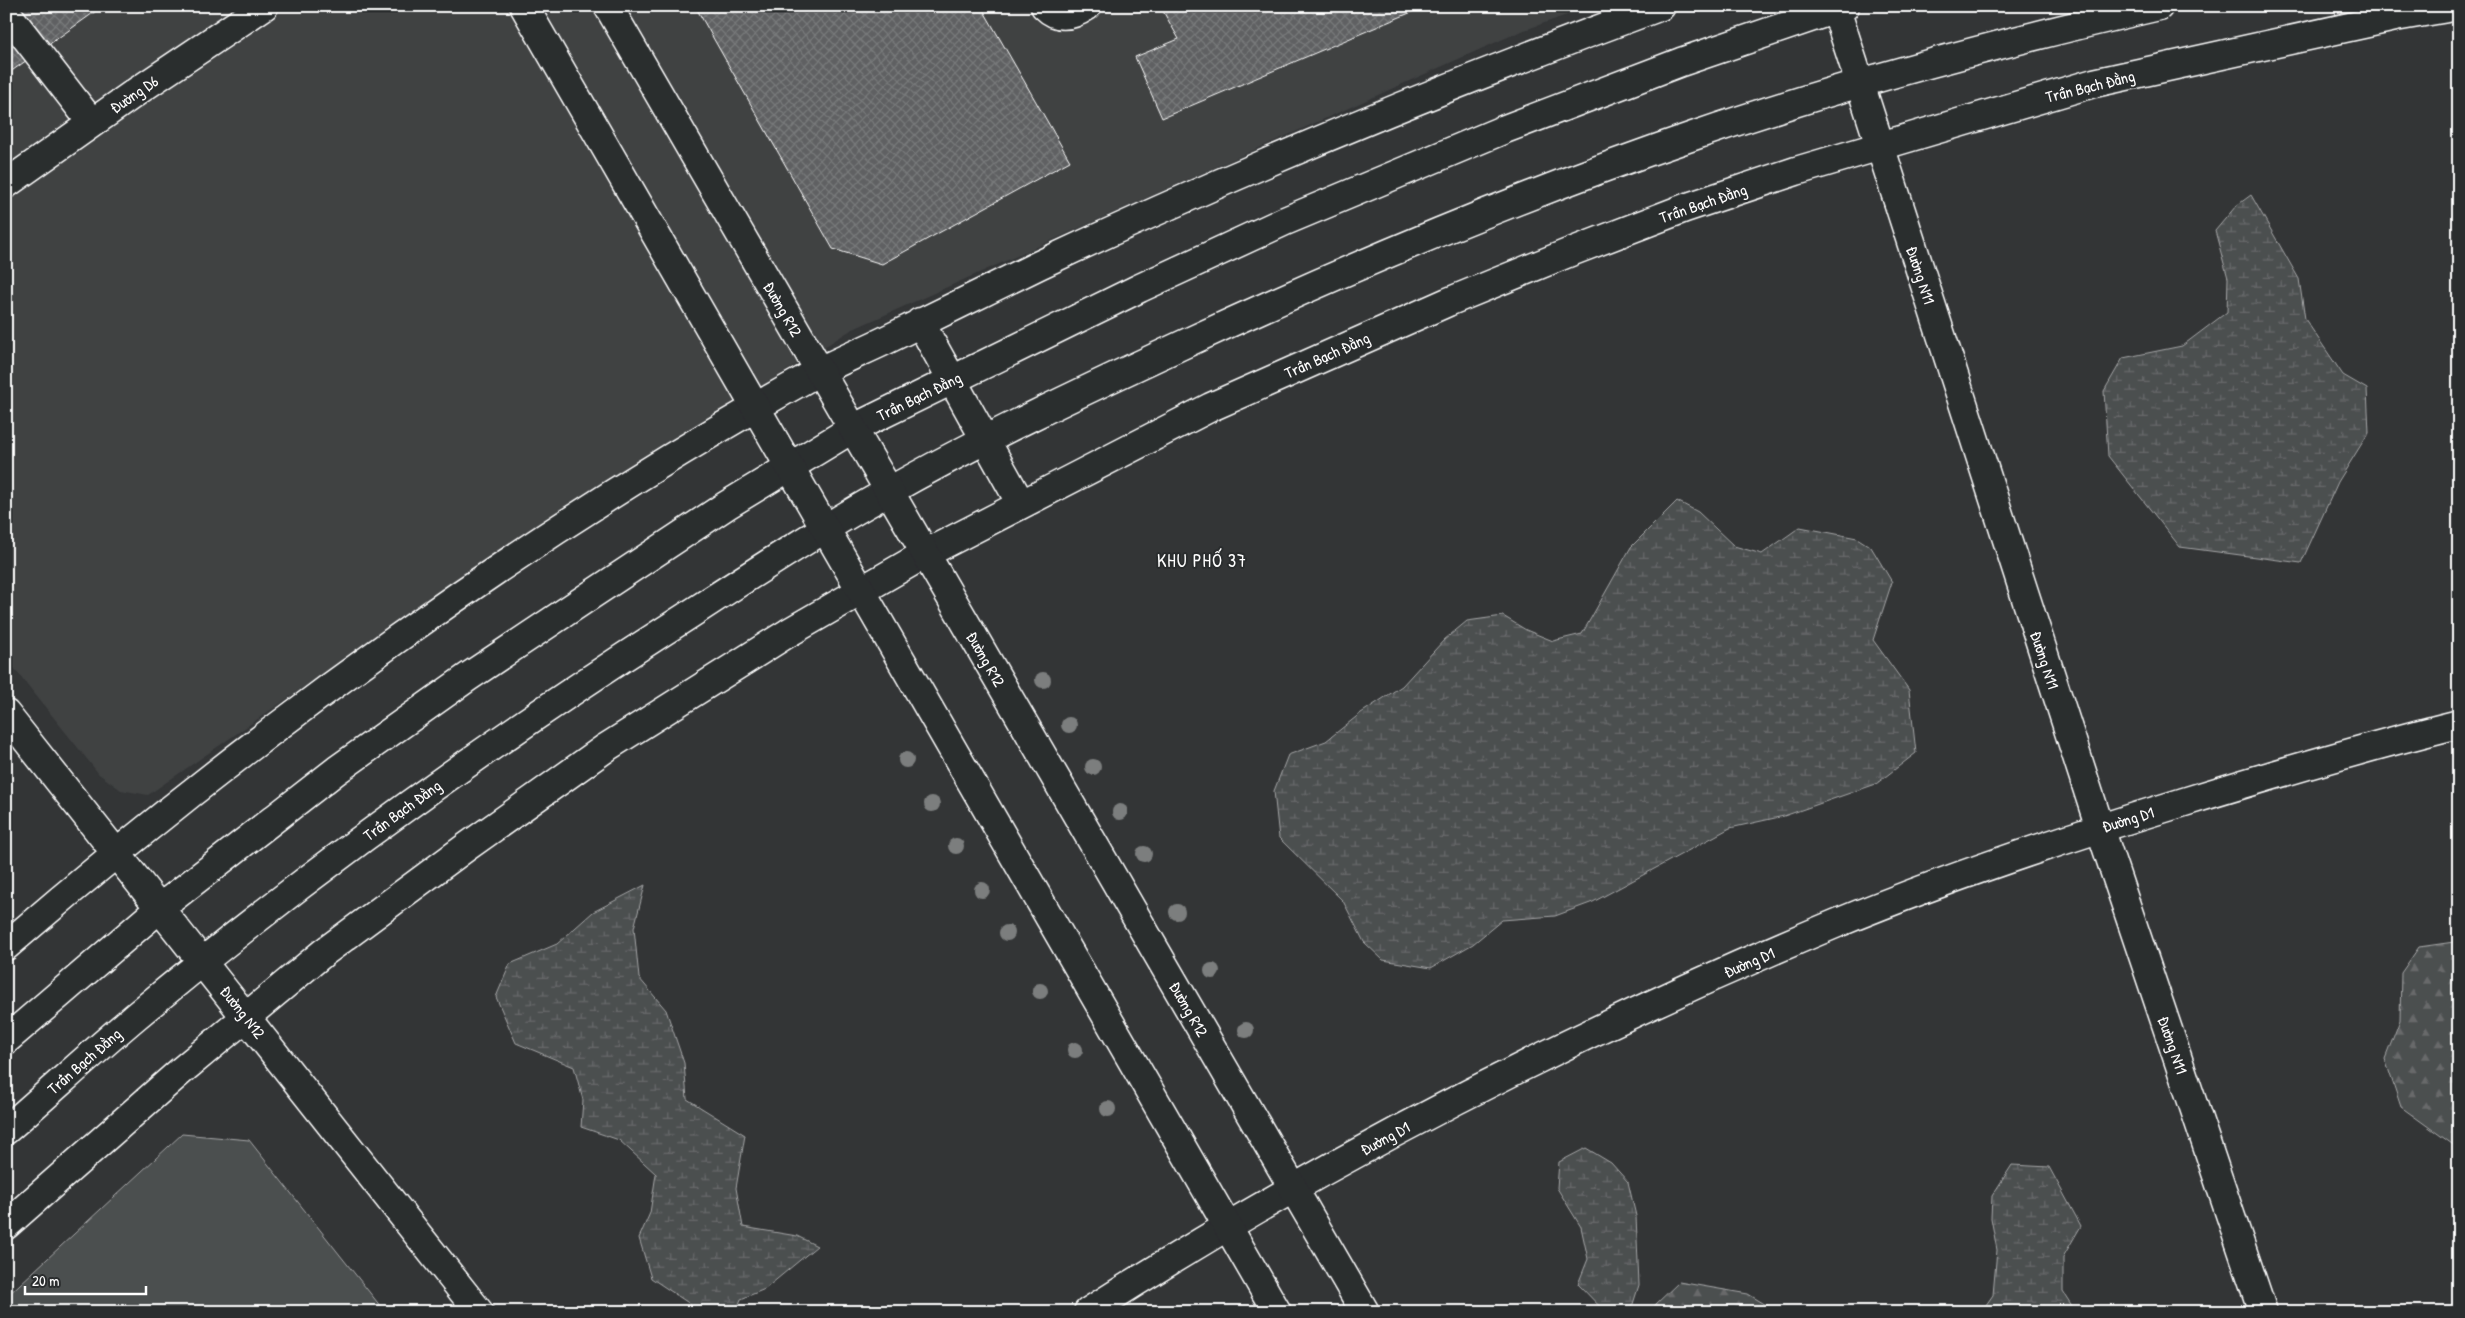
<svg xmlns="http://www.w3.org/2000/svg" width="2465" height="1318" font-family="'Patrick Hand',sans-serif">
<style>
.built{fill:#404243}
.grass{fill:#4c4f50;stroke:#a6a7a8}
.forest{fill:url(#forest-firs);stroke:#a6a7a8}
.wetland{fill:url(#wetland-marsh);stroke:#a6a7a8}
.building{fill:url(#building-cross-hatch);stroke:#fff}
.lines{fill:none;stroke-linecap:round;stroke-linejoin:round}
.minor-casing{stroke:#fff;stroke-width:31}
.major-casing{stroke:#fff;stroke-width:31}
.minor{stroke:#2a2d2e;stroke-width:28}
.major{stroke:#2a2d2e;stroke-width:28}
.tree{fill:#7c7e7e}
.labels{text-anchor:middle;dominant-baseline:central;stroke-width:4;stroke-linejoin:round;paint-order:stroke}
.street-label{font-size:16px;fill:#fff;stroke:#2a2d2e}
.neighbourhood-label{font-size:18px;letter-spacing:1px;fill:#fff;stroke:#2a2d2e}
</style>
<defs>
<pattern id="forest-firs" width="22" height="20" patternUnits="userSpaceOnUse" patternTransform="scale(1.25)"><rect width="22" height="20" fill="#4c4f50"/><path d="M5 1l3.5 6h-7zM16 11l3.5 6h-7z" fill="#67696a"/></pattern>
<pattern id="wetland-marsh" width="20" height="14" patternUnits="userSpaceOnUse" patternTransform="scale(1.25)"><rect width="20" height="14" fill="#4c4f50"/><path d="M1 5h8M5 5V1M11 12h8M15 12V8" fill="none" stroke="#67696a"/></pattern>
<pattern id="building-cross-hatch" width="8" height="8" patternUnits="userSpaceOnUse" patternTransform="scale(1.25)"><rect width="8" height="8" fill="#5f6162"/><path d="M0 0l8 8M0 8l8-8" fill="none" stroke="#77797a"/></pattern>
</defs>
<rect width="100%" height="100%" fill="#333536"/>
<filter id="ink" filterUnits="userSpaceOnUse"><feTurbulence type="fractalNoise" baseFrequency=".02" numOctaves="2"/><feDisplacementMap in="SourceGraphic" scale="10" xChannelSelector="R" yChannelSelector="G"/><feConvolveMatrix kernelMatrix="1 2 1 2 8 2 1 2 1" color-interpolation-filters="sRGB"/></filter>
<g filter="url(#ink)">
<path class="built" d="M6 6H1592L1519 32 851 330 487 560 148 795 121 790 99 774 6 658Z"/>
<path class="grass" d="M182 1134 249 1140 385 1312H6V1297Z"/>
<path class="forest" d="M2454 942 2459 945V1149L2401 1107 2385 1059 2400 1020 2401 973 2419 947Z
M1679 1282 1748 1294 1778 1312H1653L1655 1305Z"/>
<path class="wetland" d="M2251 195 2299 279 2305 319 2343 375 2367 389 2369 432 2338 482 2301 563 2180 547 2108 456 2104 391 2123 358 2182 346 2227 312 2228 278 2215 231 2236 206Z
M1677 501 1698 512 1734 546 1762 554 1800 527 1857 538 1871 547 1892 582 1873 640 1909 690 1916 753 1876 784 1784 816 1730 828 1593 902 1555 916 1502 920 1473 944 1431 968 1383 960 1364 942 1343 901 1279 838 1274 791 1288 755 1326 741 1361 713 1402 686 1444 640 1467 621 1503 616 1526 630 1553 641 1582 634 1631 547Z
M645 885 634 928 639 978 666 1010 684 1063 687 1099 745 1135 736 1188 743 1227 797 1236 817 1246 765 1289 741 1299 736 1312H695L690 1304 651 1278 639 1238 650 1213 656 1174 619 1140 581 1127 583 1100 574 1067 516 1043 496 997 510 964 557 944 593 912Z
M1586 1148 1611 1163 1628 1182 1636 1216 1639 1285 1632 1307 1605 1312 1578 1284 1588 1259 1581 1227 1557 1188 1559 1162Z
M2012 1165 2049 1167 2081 1226 2063 1257V1292L2076 1312H1981L1993 1295 1997 1250 1991 1218 1992 1196Z"/>
<path class="building" d="M6 6H103L6 75Z
M695 6H981L1070 161 882 264 833 249Z
M1160 6H1426L1162 118 1135 57 1179 39Z"/>
<g class="lines">
<defs>
<path id="minor" d="M1045 6C1058 19 1072 16 1087 6
M1835 6 2100 828 2263 1312
M6 12 92 123
M6 184 139 90 264 6
M920 322 1021 504
M6 714 479 1312
M6 946C253 733 529 533 814 374 837 362 861 352 884 341 936 316 987 290 1039 265 1243 169 1450 84 1661 6
M6 1040 161 907 337 770 468 677 591 595 727 505 852 429 1140 288 1285 221 1505 129 1681 62 1845 6
M6 1130C50 1092 92 1053 136 1016 304 876 481 749 664 631 737 584 809 536 884 494 981 439 1081 392 1182 345 1350 267 1520 195 1696 135 1847 83 2003 42 2159 6
M6 1225 181 1071 323 953 465 848 607 747 788 633 925 554 1211 407 1448 302 1568 253 1685 208 1796 171 2094 83 2395 17 2459 6
M1088 1312C1324 1161 1576 1032 1835 924 1949 877 2066 838 2184 802 2275 774 2366 747 2459 724"/>
<path id="major" d="M524 6 1277 1312
M608 6 1365 1312"/>
</defs>
<use href="#minor" class="minor-casing"/>
<use href="#major" class="major-casing"/>
<use href="#minor" class="minor"/>
<use href="#major" class="major"/>
</g>
<g class="tree">
<circle cx="1043" cy="680" r="8"/>
<circle cx="1069" cy="725" r="8"/>
<circle cx="906" cy="760" r="8"/>
<circle cx="1093" cy="767" r="8"/>
<circle cx="932" cy="804" r="8"/>
<circle cx="1120" cy="812" r="8"/>
<circle cx="956" cy="846" r="8"/>
<circle cx="1144" cy="854" r="8"/>
<circle cx="982" cy="890" r="8"/>
<circle cx="1177" cy="912" r="8"/>
<circle cx="1007" cy="933" r="8"/>
<circle cx="1212" cy="971" r="8"/>
<circle cx="1040" cy="991" r="8"/>
<circle cx="1246" cy="1030" r="8"/>
<circle cx="1075" cy="1050" r="8"/>
<circle cx="1108" cy="1109" r="8"/>
</g>
</g>
<g class="labels">
<g class="street-label">
<text transform="translate(2090 86) rotate(-14)">Trần Bạch Đằng</text>
<text transform="translate(134 94) rotate(-34)">Đường D6</text>
<text transform="translate(1703 203) rotate(-19)">Trần Bạch Đằng</text>
<text transform="translate(1921 275) rotate(72)">Đường N11</text>
<text transform="translate(783 309) rotate(60)">Đường R12</text>
<text transform="translate(1327 355) rotate(-24)">Trần Bạch Đằng</text>
<text transform="translate(919 396) rotate(-26)">Trần Bạch Đằng</text>
<text transform="translate(986 659) rotate(60)">Đường R12</text>
<text transform="translate(2045 660) rotate(72)">Đường N11</text>
<text transform="translate(402 810) rotate(-36)">Trần Bạch Đằng</text>
<text transform="translate(2128 819) rotate(-17)">Đường D1</text>
<text transform="translate(1749 962) rotate(-23)">Đường D1</text>
<text transform="translate(1189 1009) rotate(60)">Đường R12</text>
<text transform="translate(243 1012) rotate(52)">Đường N12</text>
<text transform="translate(2173 1045) rotate(71)">Đường N11</text>
<text transform="translate(84 1061) rotate(-41)">Trần Bạch Đằng</text>
<text transform="translate(1385 1138) rotate(-28)">Đường D1</text>
</g>
<g class="neighbourhood-label">
<text x="1202" y="560">KHU PHỐ 37</text>
</g>
</g>
<rect width="2465" height="1318" fill="none" stroke="#2a2d2e" stroke-width="25"/>
<rect x="12" y="12" width="2440" height="1293" fill="none" stroke="#fff" stroke-width="2" filter="url(#ink)"/>
<path d="M25 1286v8h121v-8" fill="none" stroke="#ffffff" stroke-width="2.5"/>
<text x="32" y="1286" font-size="15" fill="#ffffff" stroke="#2a2d2e" stroke-width="4" paint-order="stroke">20 m</text>
</svg>
